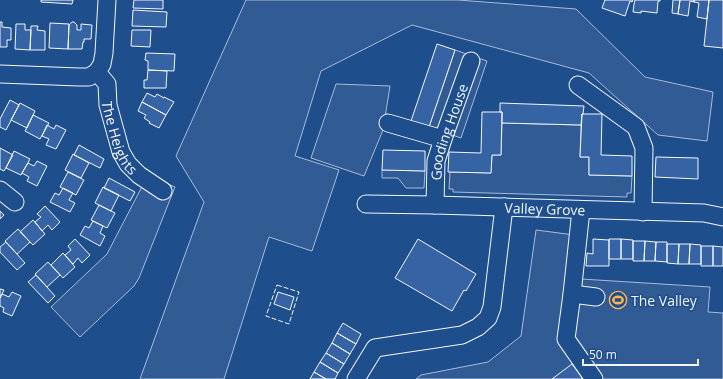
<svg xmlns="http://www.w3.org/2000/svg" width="723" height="379" font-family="'Open Sans',sans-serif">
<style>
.built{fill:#305b95;stroke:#a8bbd7}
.building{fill:#3563a3;stroke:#f2f6ff}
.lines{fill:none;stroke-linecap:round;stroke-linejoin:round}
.minor-casing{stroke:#f2f6ff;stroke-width:19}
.minor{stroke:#1f4e8c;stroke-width:17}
.fence{stroke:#f2f6ff;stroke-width:1;stroke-dasharray:5 2;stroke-linecap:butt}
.labels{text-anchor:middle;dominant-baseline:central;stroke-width:3;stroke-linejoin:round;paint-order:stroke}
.street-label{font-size:14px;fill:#f2f6ff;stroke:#1f4e8c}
.poi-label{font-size:14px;fill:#f2f6ff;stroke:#1f4e8c;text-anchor:start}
</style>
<rect width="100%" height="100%" fill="#1f4e8c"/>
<path class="built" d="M246 0H458L576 9 645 77 713 92 707 141 658 135 589 73 412 25 321 71 295 156 339 170 312 251 269 237 224 379H140L204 202 176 156Z
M455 50 487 61 461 138 429 127Z
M336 84 390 86 383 130 364 176 311 158Z
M502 123 581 125 580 157H589V175L632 176 631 193H627V197L453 192V189H449L450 172 491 173 492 155H501Z
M382 170 425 171 424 188H406L398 178H382Z
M148 175 175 187 139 278 134 286 80 337 51 307 107 254Z
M536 230 582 236 581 279 710 287 708 312 723 313V379H416L421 375 488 362 521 336Z"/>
<path class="building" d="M41 0H73L72 4 41 2Z
M134 0H163V9L133 8Z
M605 0H633L632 2 630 1 625 16 602 8Z
M635 0H660V1H658L657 13 641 11V13L633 12 634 4Z
M673 0H680L678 14 672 13Z
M680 0H694V2L690 1 688 16 678 14Z
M694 0H709L707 19 697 17 699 3 694 2Z
M709 0H723V48L704 46Z
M133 10 167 12 166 27 132 26Z
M0 22H2V27L11 28V40H7V47H0Z
M72 22H74L77 25V30H81V24L92 25 91 39H84V42H83L82 49H68L69 25Z
M50 23 69 24 68 49 49 48Z
M16 24H25V30H31L30 50 15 49Z
M31 26H38L37 30 45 31V50H30Z
M132 30H151L150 47 131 46Z
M437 44 455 50 429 127 411 121Z
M146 53 175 54 174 71 148 70V61L145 60Z
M148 70 167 71 166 88H144V80H147Z
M147 93 155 97 157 94 164 98V97L174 102 166 115 142 102Z
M10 100 19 105 6 130 0 127V119Z
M142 102 166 115 159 128 149 123 150 122 144 118 146 115 138 111Z
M20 103 35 111 27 128 11 120Z
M500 103 584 106 583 114H582L581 125 502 123V112H500Z
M482 112H502L501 155H492L491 173 448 172 449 152 481 153Z
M582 114H602L601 155 632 156V176L589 175V157H580Z
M33 115 49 123 40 139 25 131Z
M47 125 54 129 56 125 66 130 56 149 46 145 49 139 42 136Z
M79 145 104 159 100 168 74 155Z
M0 148 13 155 4 171 0 169Z
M383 150 425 151V171L382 170Z
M14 151 30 159 21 175 6 168Z
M73 154 89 163 81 178 65 170Z
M656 157 698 158V179L655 177Z
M37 161 47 166 37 186 27 181 29 177 22 173 28 163 34 166Z
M68 172 84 180 76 195 60 187Z
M109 178 135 192 130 201 104 188Z
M103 187 119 195 111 211 95 203Z
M63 188 73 193 69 200 75 203 70 212 50 202 55 193 59 195Z
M99 205 115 213 107 228 91 220Z
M45 206 60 222 52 230 48 225 42 231 35 222 41 217 37 214Z
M0 211 4 215 0 219Z
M33 220 45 234 33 245 20 232Z
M93 221 103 226 100 233 105 236 100 246 80 235 85 226 89 228Z
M18 229 30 242 17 254 5 241Z
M75 239 90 255 82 263 78 258 73 264 65 255 71 250 68 246Z
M418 239 476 274 466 291 464 290 452 311 395 278Z
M593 239 609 240V266H586L587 253 593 254Z
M609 239H621V259H609Z
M621 239 633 240V259H621Z
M633 241H645L644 261H633Z
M645 241 656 242 655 261H644Z
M6 242 25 263 17 270 0 252V247Z
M656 242H667V262L655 261Z
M667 244H679L678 264 667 263Z
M679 244H690L689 264H678Z
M690 244 701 245V264H689Z
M701 246H713V266H701Z
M713 246 723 247V266H713Z
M63 253 75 267 63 278 51 265Z
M48 262 60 275 47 287 35 274Z
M36 275 55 296 48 303 28 282Z
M0 289 4 290 0 298Z
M12 292 21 296 12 316 3 312 4 308 0 306V298L2 294 9 297Z
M278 292 294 297 290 310 274 304Z
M343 323 361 334 356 344 337 333Z
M337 333 356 344 350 354 332 343Z
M332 343 350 354 344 364 326 353Z
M326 353 344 364 338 373 320 362Z
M320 362 338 373 335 379H326L314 372Z
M572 364 583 379H552Z
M314 372 326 379H310Z"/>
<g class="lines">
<defs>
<g id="minor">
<path id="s1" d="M107 0 104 53 102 64 97 72 107 84 108 105 121 152 128 164 139 175 163 191"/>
<path d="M0 74 79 77H89L97 72"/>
<path d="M578 85 636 127 644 148 643 212"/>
<path d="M388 123 443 139"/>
<path d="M0 190 15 202"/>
<path id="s2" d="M366 204 435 205 704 213 723 217"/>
<path id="s3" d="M435 205 436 161 443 139 471 61"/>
<path d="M581 210 572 294 566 339 594 379"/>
<path d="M572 294 596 297"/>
<path d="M356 379 375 348 462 335 478 327 488 318 492 307 504 207"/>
</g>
</defs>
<use href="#minor" class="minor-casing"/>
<use href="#minor" class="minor"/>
<path class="fence" d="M277 285 299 292 289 324 266 316Z"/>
</g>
<defs>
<symbol id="stadium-ring" viewBox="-11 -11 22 22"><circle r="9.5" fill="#1f4e8c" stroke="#ffb74d" stroke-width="1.5"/><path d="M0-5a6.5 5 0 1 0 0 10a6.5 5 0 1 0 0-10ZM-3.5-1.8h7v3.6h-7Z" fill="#ffb74d"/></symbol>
</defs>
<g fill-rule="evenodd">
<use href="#stadium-ring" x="608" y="290" width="20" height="20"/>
</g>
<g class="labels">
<g class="street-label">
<text stroke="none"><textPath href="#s3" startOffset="75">Gooding House</textPath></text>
<text stroke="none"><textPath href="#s1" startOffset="145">The Heights</textPath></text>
<text stroke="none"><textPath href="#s2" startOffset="179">Valley Grove</textPath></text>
</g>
<g class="poi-label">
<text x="631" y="300">The Valley</text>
</g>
</g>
<path d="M583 359v6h115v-6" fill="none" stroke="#f2f6ff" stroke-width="2"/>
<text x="589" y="359" font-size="12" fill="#f2f6ff" stroke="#1f4e8c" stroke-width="3" paint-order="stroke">50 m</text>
</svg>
